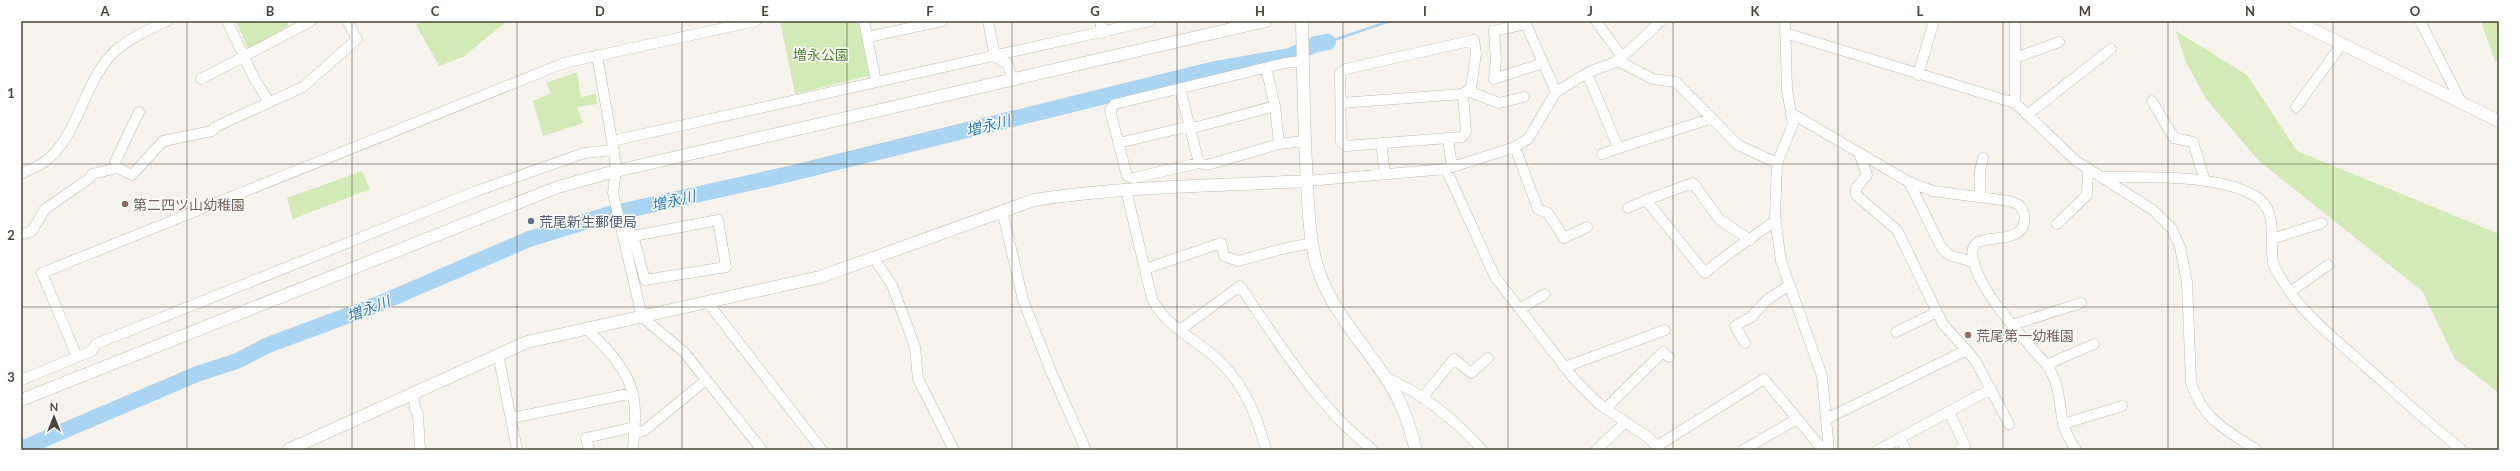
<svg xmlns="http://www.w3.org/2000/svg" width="2520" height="471" font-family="Lato,'Noto Sans JP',sans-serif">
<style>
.green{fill:#d2eab5}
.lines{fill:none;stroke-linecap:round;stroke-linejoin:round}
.stream{stroke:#a9d4f2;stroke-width:2.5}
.river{stroke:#a9d4f2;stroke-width:16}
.minor-casing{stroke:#c2bbae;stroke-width:11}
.tertiary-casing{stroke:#c2bbae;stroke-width:13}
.minor{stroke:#fff;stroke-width:10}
.tertiary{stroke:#fff;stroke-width:12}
.grid{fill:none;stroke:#4b4439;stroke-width:1;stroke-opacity:0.55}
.education-dot{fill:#8d6e63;stroke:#fff;stroke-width:1.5}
.service-dot{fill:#5c6f8a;stroke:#fff;stroke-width:1.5}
.labels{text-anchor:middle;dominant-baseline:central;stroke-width:3;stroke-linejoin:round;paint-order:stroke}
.park-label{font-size:14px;fill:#4a7f2a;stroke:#fff}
.education-label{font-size:14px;fill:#785e54;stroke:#fff;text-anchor:start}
.service-label{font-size:14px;fill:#4e5e75;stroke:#fff;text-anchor:start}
.water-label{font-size:15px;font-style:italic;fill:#2e7ab2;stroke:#fff}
.neatline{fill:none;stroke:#4b4439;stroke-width:1.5}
.grid-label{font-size:13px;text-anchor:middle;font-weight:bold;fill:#4b4439}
</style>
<rect width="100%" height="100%" fill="#f6f3ec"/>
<path class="green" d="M241 21H286L289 26 248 49 237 23Z
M420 21H507L463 57 439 66 416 25Z
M780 21H862L872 75 795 94Z
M2481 21H2499V60L2495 62Z
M2176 31 2247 75 2297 151 2499 234V393L2455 359 2422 291 2259 161 2206 99 2185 60Z
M577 72 581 97 596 94 597 104 577 107 583 123 543 136 533 101 551 93 546 83Z
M362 171 370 189 293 219 287 198Z"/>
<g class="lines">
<path class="stream" d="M1328 42 1390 21"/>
<path class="river" d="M21 449 197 374 237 361 268 345 376 305 529 239 610 214 789 174 1211 70 1290 56 1316 44 1328 42"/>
<defs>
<path id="minor" d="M227 21 254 78 269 102
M864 21 876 82
M988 21 995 57 1008 64 1012 80
M1100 21 1102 33
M1596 21 1622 57
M1785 21 1787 90 1793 124 1777 163 1775 218 1781 261 1822 376 1829 450
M2420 21 2461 102
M1785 33 2015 103 2076 161 2153 210 2172 229 2180 247 2187 282 2191 382C2202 419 2226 430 2257 450
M868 37 942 21
M597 55 614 152 616 171 613 193 642 317 684 352 762 450
M2015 58 2059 42
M1618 61 1661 21
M1543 63 1494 79 1496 59 1494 31 1526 24 1556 92
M1587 73 1617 145 1622 147 1710 119
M1918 75 1934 21
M201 79 311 21
M1180 89 1199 163 1133 178 1127 176 1110 110 1115 104 1285 63 1302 61
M1468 91 1499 103 1524 97
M2152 101 2174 138 2193 142 2205 181
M1341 103 1463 94
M2015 103V21
M1275 106 1279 144
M2296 107 2342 44
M1791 113 1909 182 1941 247 1949 255 1973 262
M2027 115 2111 49
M1448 138 1346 146 1341 142 1340 73 1346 69 1474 40 1476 53 1471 88 1463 94 1466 132 1462 137 1448 138 1452 167
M612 141 1150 21
M1119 143 1190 126 1197 127 1275 106 1266 68
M1381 143 1385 174
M1515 147 1538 209 1548 213 1564 238 1587 227
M1859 153 1867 175 1856 188V195L1897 230 1943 324 1975 360 2009 424
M1602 154 1622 147
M1199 163 1207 165 1279 144 1304 141
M117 168 115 162 139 112
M1446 169 1495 277 1575 380 1599 404 1649 438 1660 450
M21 174C28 170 36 167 43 163 78 139 83 82 114 52 130 38 148 30 167 21
M2103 177C2145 177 2219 174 2255 196 2279 210 2269 238 2273 262 2275 270 2283 281 2287 288 2307 318 2338 341 2364 365 2397 394 2428 423 2462 450
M1307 181 1446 169 1515 147 1528 139 1556 92 1589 72 1618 61 1653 79 1676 82 1738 145 1777 163
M1909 182 1933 191 2009 201C2012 202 2018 204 2020 206 2027 214 2026 228 2017 233 1999 245 1960 228 1976 269 1988 299 2010 322 2030 346 2036 354 2045 361 2050 370 2060 387 2059 404 2063 423 2065 433 2071 441 2076 450
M1126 190 1152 299C1164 323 1189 336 1210 353 1240 376 1257 414 1266 450
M1980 197V171L1983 158
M1628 208 1646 200
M1002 210 1023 300 1052 374 1086 450
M2057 224 2087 195 2088 168
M622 230 633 236 718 220 726 267 645 280 633 236
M21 235 32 231 45 209 90 178 92 174 117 168 132 175 163 141 212 131 215 127 303 87 357 39 347 21
M2272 239 2322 223
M1750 240 1719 219 1693 183 1646 200 1705 273C1727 253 1752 238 1776 220
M873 257 892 285 915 347 918 379 954 450
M1145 269 1221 243 1224 256 1238 261 1286 248 1312 243
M2290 292 2328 265
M708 303 822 450
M1520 309 1545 294
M2012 325 2081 303
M587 329C605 347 627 368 633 394 637 412 634 432 633 450
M1180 330 1240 286C1278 342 1319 409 1373 450
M1896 332 1937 312
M1745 343 1735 326 1751 317 1768 299 1790 285
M498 354 517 450
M77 357 92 351 96 344 474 192 584 153 613 150
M2046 365 2094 344
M1565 367 1665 330
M1384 377C1421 392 1455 420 1482 450
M21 380 77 357 42 273 564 63 756 21
M413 392 415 409 418 414 420 450
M1422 398 1454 359 1471 373 1488 358
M1606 408 1663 352 1669 357
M1949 412 1965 446 1959 450
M512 418 633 393
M1826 419 1967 350
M2063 424 2122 406
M634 434 645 430 706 380
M1900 438 1906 450
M1657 446 1764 379 1819 445 1827 450
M589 450 586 438 634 427
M1596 450 1626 422
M1743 450 1797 419
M1878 450 1991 389"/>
<path id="tertiary" d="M1302 21C1303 75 1304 130 1307 184 1309 221 1310 260 1328 293 1348 333 1384 366 1402 407 1408 421 1412 435 1416 450
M2295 21 2499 121
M21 400 558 187 616 171 1266 21
M288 450 527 342 820 277 1034 200C1124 186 1216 186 1307 181"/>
</defs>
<use href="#minor" class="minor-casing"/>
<use href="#tertiary" class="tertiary-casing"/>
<use href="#minor" class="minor"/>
<use href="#tertiary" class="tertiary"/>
</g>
<path class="grid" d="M187 21V450M352 21V450M517 21V450M682 21V450M847 21V450M1012 21V450M1177 21V450M1343 21V450M1508 21V450M1673 21V450M1838 21V450M2003 21V450M2168 21V450M2333 21V450M21 164H2499M21 307H2499"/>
<g class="education-dot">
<circle cx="125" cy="204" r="4"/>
<circle cx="1968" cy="335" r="4"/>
</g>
<circle class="service-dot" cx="531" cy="221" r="4"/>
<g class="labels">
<g class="park-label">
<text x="821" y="54">増永公園</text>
</g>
<g class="education-label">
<text x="133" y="204">第二四ツ山幼稚園</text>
<text x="1976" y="335">荒尾第一幼稚園</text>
</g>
<g class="service-label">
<text x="539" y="221">荒尾新生郵便局</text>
</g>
<g class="water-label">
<text transform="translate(988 125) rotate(-14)">増永川</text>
<text transform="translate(673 200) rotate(-13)">増永川</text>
<text transform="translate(368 308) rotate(-21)">増永川</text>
</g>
</g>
<rect width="2520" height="471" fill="none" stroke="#ffffff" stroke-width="44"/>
<g transform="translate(54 417)" stroke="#ffffff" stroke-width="3" paint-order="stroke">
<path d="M0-3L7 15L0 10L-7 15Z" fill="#4b4439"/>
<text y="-6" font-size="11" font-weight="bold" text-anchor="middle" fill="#4b4439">N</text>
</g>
<rect x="22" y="22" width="2476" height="427" class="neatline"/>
<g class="grid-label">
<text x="105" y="16">A</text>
<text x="270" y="16">B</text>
<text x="435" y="16">C</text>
<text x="600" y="16">D</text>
<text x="765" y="16">E</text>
<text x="930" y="16">F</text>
<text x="1095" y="16">G</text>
<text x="1260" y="16">H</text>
<text x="1425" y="16">I</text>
<text x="1590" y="16">J</text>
<text x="1755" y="16">K</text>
<text x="1920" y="16">L</text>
<text x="2085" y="16">M</text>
<text x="2250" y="16">N</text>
<text x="2415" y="16">O</text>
<text x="11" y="98">1</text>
<text x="11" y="240">2</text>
<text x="11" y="382">3</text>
</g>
</svg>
